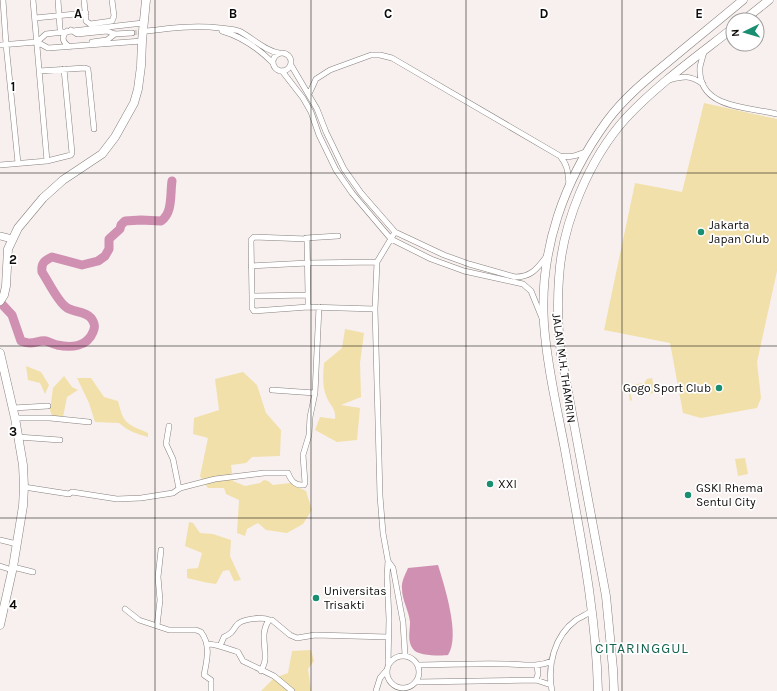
<svg xmlns="http://www.w3.org/2000/svg" width="777" height="691" font-family="Karla,sans-serif">
<style>
.green{fill:#f2e0aa}
.water{fill:#cf90b1}
.lines{fill:none;stroke-linecap:round;stroke-linejoin:round}
.river{stroke:#cf90b1;stroke-width:9}
.street-tunnel{stroke:#d4cecc;stroke-width:5;stroke-dasharray:5 2.5;stroke-linecap:butt}
.street-casing{stroke:#87807e;stroke-width:6}
.secondary-casing{stroke:#87807e;stroke-width:8}
.primary-casing{stroke:#87807e;stroke-width:9}
.street{stroke:#fff;stroke-width:5}
.secondary{stroke:#fff;stroke-width:7}
.primary{stroke:#fff;stroke-width:8}
.grid{fill:none;stroke:#0d0b0a;stroke-width:1;stroke-opacity:0.55}
.poi-dot{fill:#1a8e70;stroke:#fff;stroke-width:1.5}
.labels{text-anchor:middle;dominant-baseline:central;stroke-width:3.5;stroke-linejoin:round;paint-order:stroke}
.poi-label{font-size:12px;fill:#0d0b0a;stroke:#fff;text-anchor:start}
.street-label{font-size:12px;fill:#0d0b0a;stroke:#fff}
.quarter-label{font-size:14px;letter-spacing:1px;fill:#17634f;stroke:#fff}
.grid-label{font-size:13px;text-anchor:middle;font-weight:bold;fill:#0d0b0a;stroke:#fff;stroke-width:3.5;stroke-linejoin:round;paint-order:stroke}
</style>
<rect width="100%" height="100%" fill="#f7f0ee"/>
<path class="green" d="M704 103 777 119V271L757 362 761 398 757 408 701 418 683 413 670 343 604 330 635 183 682 192Z
M345 329 364 333 360 363 361 397 341 405 360 408 357 440 337 442 315 430 320 417 335 419C336 408 331 407 327 398 322 387 323 375 324 363L342 348Z
M26 366 41 372 49 385 45 394 40 383 28 380Z
M243 372 257 385 266 413 281 430 280 456 252 457 246 463 231 465 233 481 245 486 260 483 264 480 268 481 273 485 290 483 306 491 312 510 303 524 287 533 266 530 258 523 247 529 245 536 237 533 239 500 226 494 224 488H208L200 476 208 438 193 434 194 418 219 410 215 379Z
M64 376 72 387 78 390 67 397 63 417 52 416 50 410 53 388Z
M77 378H91L104 397 118 401C124 425 126 423 148 433V437C137 434 128 431 119 423L95 422 89 403Z
M652 378 655 392 650 394V388L651 387V384L629 388 632 400 630 401 627 383 629 382 630 385 644 383 647 379Z
M745 458 748 474 738 476 735 459Z
M189 522 193 523 200 533 213 534 231 540 230 556 241 580 234 581 229 570 223 571 216 584C206 583 197 580 187 578V569L198 568 202 553 185 546Z
M311 650 314 661 308 669 311 691H261L274 678 288 673 292 651Z"/>
<path class="water" d="M438 565C444 585 461 636 448 655 441 656 417 656 413 649 407 641 410 632 410 622 409 611 402 600 402 589 401 582 405 575 408 568Z"/>
<g class="lines">
<path class="river" d="M0 302 12 315 21 341C24 342 28 343 30 343 36 343 40 340 46 341 49 342 53 344 57 345 71 348 87 347 93 332 96 326 94 322 91 318 84 310 73 313 66 307 58 302 48 281 42 272 41 263 44 261 52 257L82 265 98 261 105 256 109 249V239L120 229 121 225 125 221 141 220 161 221C173 213 170 194 172 181"/>
<path class="street-tunnel" d="M132 33 146 31"/>
<defs>
<path id="street" d="M3 0 6 44 18 163
M33 0 47 161
M58 0 60 29
M84 0 86 21 90 24 112 21 114 16 112 0
M35 18 86 13
M71 30 77 34 107 31 115 34 132 33
M67 31C61 37 62 42 70 47
M147 31C171 28 195 25 220 28 226 29 233 29 239 31 253 38 263 50 279 53
M222 31C243 37 258 48 273 63
M37 42 46 34 143 23
M37 42 48 48 142 41
M92 42 107 40 115 34
M0 45 37 42
M704 52C703 56 701 62 700 67 697 109 749 107 777 114
M273 62a9 9 0 1 1 18 0a9 9 0 1 1-18 0Z
M291 65 317 109 326 132 344 169 361 193 395 232 444 255 469 264 515 277C531 277 537 269 546 257
M39 71 85 68 88 69 94 129
M282 71 303 98 311 112 319 135 336 170 352 193 391 239 431 259 464 271 523 284 531 291 542 318
M669 80C684 76 690 75 703 84
M309 94 316 79 330 70 371 55H380L392 58 560 156C568 165 568 173 569 185
M560 156C571 158 578 155 588 151
M0 165 47 161 71 155 72 153 64 69
M254 237 307 239 308 295 252 296 251 240Z
M306 238 338 236
M251 266 308 263 377 262
M308 295V307
M252 296V308L254 311 308 307 375 309
M272 390 315 393
M13 408 48 406
M15 418H50L89 422
M169 426 166 444 173 459 179 489
M18 437 60 440
M24 487 69 494 72 492 117 499 141 498 173 493 180 488 215 479 264 473H288C291 481 295 486 304 485L305 483 303 455 309 435 310 417 315 393 319 307
M0 540 17 544
M388 561 393 568 403 622 405 655
M0 566 12 570
M13 567 33 572
M125 609 139 620 169 630H196L201 632C211 645 207 660 204 675L211 680V691
M157 626 160 600 158 577 161 550
M207 644C217 644 228 649 238 652L243 661 274 676 292 691
M220 646 224 637C231 634 232 632 236 626 241 618 262 617 270 620
M387 672a16 16 0 1 1 32 0a16 16 0 1 1-32 0Z
M388 664 389 619 387 576 388 561 383 533 380 496 375 309 377 262 395 232
M418 665C447 665 476 663 506 664 521 664 537 668 552 661
M261 671C263 667 265 663 265 659 266 645 260 633 269 620H272L290 635 297 638 315 635 388 637
M536 680 538 674 537 665
M416 682 536 680 551 685
M376 691 380 678 386 671
M552 691C547 666 554 636 576 620 581 617 587 614 592 611"/>
<path id="secondary" d="M0 236 12 239"/>
<path id="primary" d="M744 20 769 0
M0 301 4 295 6 286 8 249 18 228 43 198 63 180 102 154 115 137 134 103 138 89 141 66 142 41 146 0
M0 353 15 418 23 465 24 487 23 506 13 567 0 625
M598 691C596 609 579 530 565 450 557 408 547 366 544 324 539 250 564 180 607 121 624 98 646 80 668 62 693 41 718 21 743 0
M614 691 613 669 606 596 561 354C558 329 557 304 559 278 562 224 589 159 626 118 658 84 696 57 733 28"/>
</defs>
<use href="#street" class="street-casing"/>
<use href="#secondary" class="secondary-casing"/>
<use href="#primary" class="primary-casing"/>
<use href="#street" class="street"/>
<use href="#secondary" class="secondary"/>
<use href="#primary" class="primary"/>
</g>
<path class="grid" d="M155 0V691M311 0V691M466 0V691M622 0V691M0 173H777M0 346H777M0 518H777"/>
<g class="poi-dot">
<circle cx="701" cy="232" r="4"/>
<circle cx="719" cy="388" r="4"/>
<circle cx="490" cy="484" r="4"/>
<circle cx="688" cy="495" r="4"/>
<circle cx="316" cy="598" r="4"/>
</g>
<g class="labels">
<g class="poi-label">
<text x="709" y="225">Jakarta<tspan x="709" dy="14">Japan Club</tspan></text>
<text x="711" y="388" text-anchor="end">Gogo Sport Club</text>
<text x="498" y="484">XXI</text>
<text x="696" y="488">GSKI Rhema<tspan x="696" dy="14">Sentul City</tspan></text>
<text x="324" y="591">Universitas<tspan x="324" dy="14">Trisakti</tspan></text>
</g>
<g class="street-label">
<text transform="translate(564 368) rotate(82)">JALAN M.H. THAMRIN</text>
</g>
<g class="quarter-label">
<text x="642" y="648">CITARINGGUL</text>
</g>
</g>
<g class="grid-label">
<text x="78" y="18">A</text>
<text x="233" y="18">B</text>
<text x="388" y="18">C</text>
<text x="544" y="18">D</text>
<text x="699" y="18">E</text>
<text x="13" y="91">1</text>
<text x="13" y="264">2</text>
<text x="13" y="436">3</text>
<text x="13" y="609">4</text>
</g>
<g transform="translate(745 32) rotate(265)"><circle r="19" fill="#ffffff" stroke="#9e9d9d"/>
<path d="M0-3L7 15L0 10L-7 15Z" fill="#1a8e70"/>
<text y="-6" font-size="11" font-weight="bold" text-anchor="middle" fill="#0d0b0a">N</text>
</g>
</svg>
